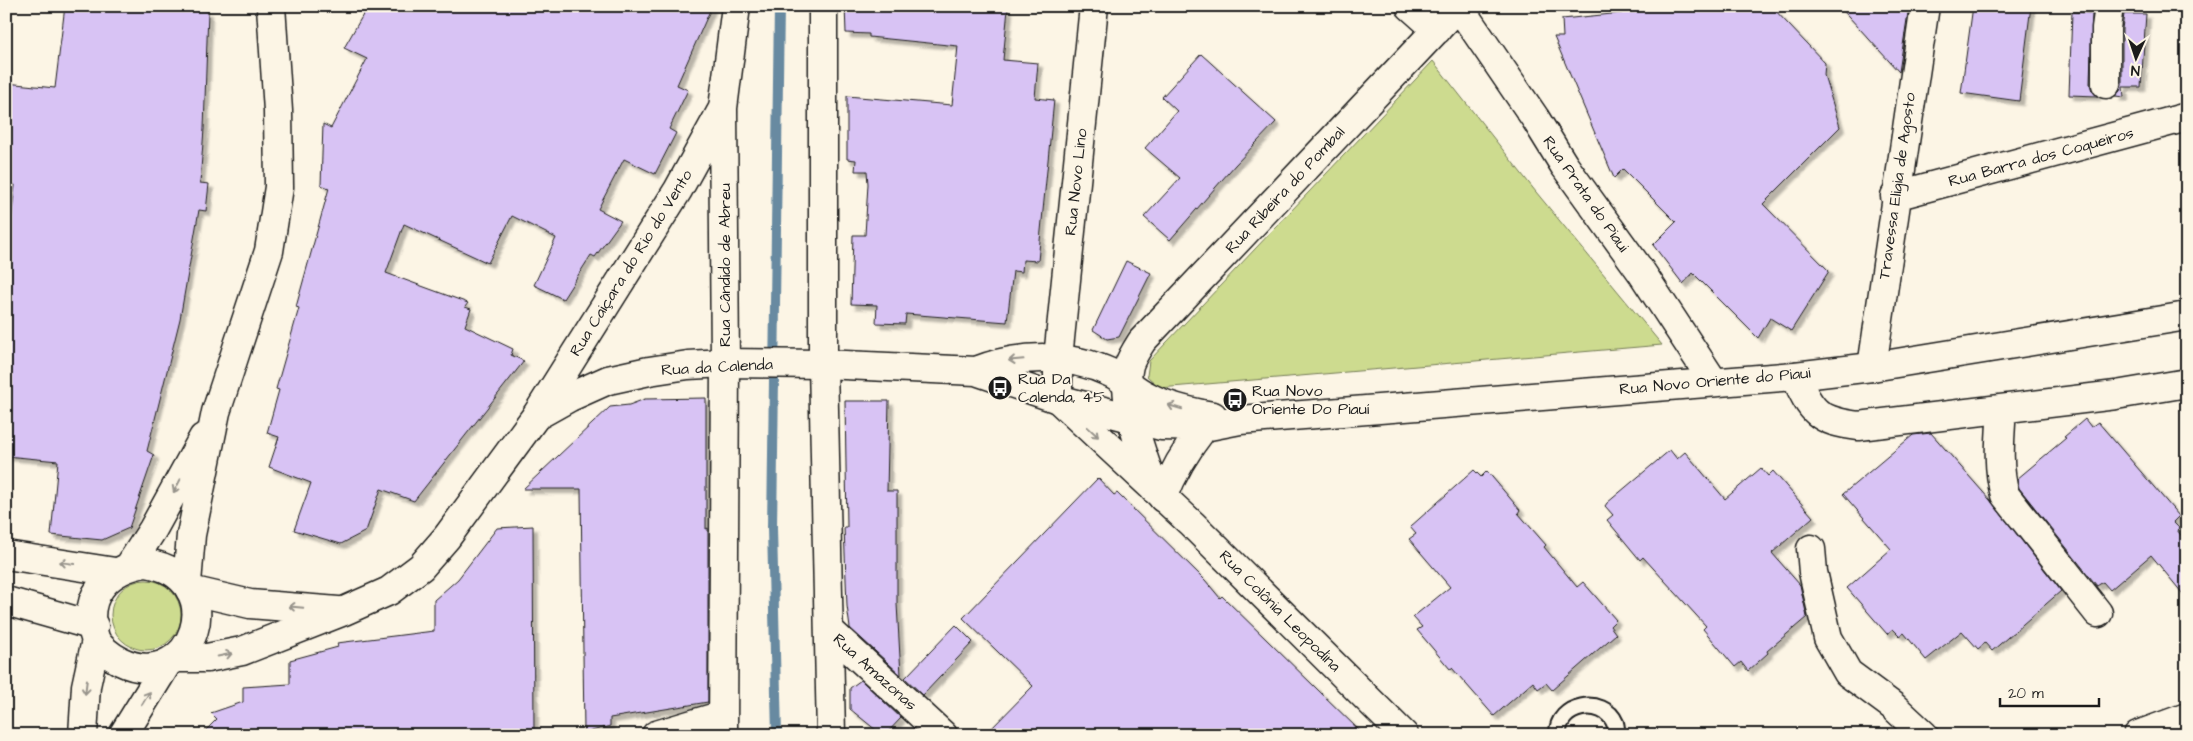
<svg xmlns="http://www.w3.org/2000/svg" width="2193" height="741" font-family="'Architects Daughter',sans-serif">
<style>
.green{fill:#cddb8f;stroke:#747c56}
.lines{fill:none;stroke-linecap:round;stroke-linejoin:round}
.stream{stroke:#688aa1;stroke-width:10}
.building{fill:#d8c3f4;stroke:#1c1c1c;filter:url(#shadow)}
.service-casing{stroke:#1c1c1c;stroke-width:20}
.minor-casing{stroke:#1c1c1c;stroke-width:31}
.tertiary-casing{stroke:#1c1c1c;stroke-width:31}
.secondary-casing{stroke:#1c1c1c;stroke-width:31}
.service{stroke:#fcf5e5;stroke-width:16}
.minor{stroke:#fcf5e5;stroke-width:28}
.tertiary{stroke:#fcf5e5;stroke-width:28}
.secondary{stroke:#fcf5e5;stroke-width:28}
.oneway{stroke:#97938b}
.labels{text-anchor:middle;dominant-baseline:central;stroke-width:4;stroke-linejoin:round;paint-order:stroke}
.street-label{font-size:16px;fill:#1c1c1c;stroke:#fcf5e5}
.poi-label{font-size:16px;fill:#1c1c1c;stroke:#fcf5e5;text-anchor:start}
</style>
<defs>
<filter id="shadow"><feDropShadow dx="4.5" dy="4.5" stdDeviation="1" flood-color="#0004"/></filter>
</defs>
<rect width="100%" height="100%" fill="#fcf5e5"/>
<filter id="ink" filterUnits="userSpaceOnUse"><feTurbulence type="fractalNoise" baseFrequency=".02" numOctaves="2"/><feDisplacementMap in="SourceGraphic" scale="10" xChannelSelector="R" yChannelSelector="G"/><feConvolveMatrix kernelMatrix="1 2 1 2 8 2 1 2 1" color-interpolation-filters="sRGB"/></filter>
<g filter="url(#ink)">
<path class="green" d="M1433 61 1536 192 1662 345 1160 388 1147 376 1149 361Z
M111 615a35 35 0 1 1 70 0a35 35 0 1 1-70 0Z"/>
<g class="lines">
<path class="stream" d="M777 735 772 528 779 6"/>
</g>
<path class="building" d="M65 6H158L208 11 204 129 200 183 209 184 206 211 199 210 180 319 147 451 154 455 129 528 102 540 51 535 58 461 6 456V248L8 249 15 185 6 184V83L55 88Z
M368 6H712L677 85 688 90 669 129 676 133 655 174 624 159 598 209 621 221 595 257 591 255 563 299 534 285 556 238 512 216 488 263 404 224 386 273 468 303 465 307 471 309 465 326 513 349 511 355 524 361 414 501 381 489 366 531 341 544 294 530 311 483 269 467 279 437 267 433 279 390 276 389 299 308 296 307 329 188 321 185 323 124 331 128 367 59 344 48Z
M845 6H983L1008 9 1003 60 1038 63 1035 98 1054 100 1038 261 1023 260 1022 272 1013 271 1007 322 906 314 905 324 876 323 877 305 851 304 853 235H865L868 184 867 171H855L856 160 847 159V96L952 105 958 46 869 37V34L846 33Z
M1611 6H1771L1825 63 1824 75 1840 127 1763 204 1829 271 1791 331 1770 318 1758 338 1693 273 1683 284 1653 245 1676 222 1623 169 1614 178 1554 37H1563L1562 19 1622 13Z
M1839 6H1909L1899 72Z
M1973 6H2031L2019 101 1961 93Z
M2072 12 2092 13 2090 84 2092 91 2097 96 2069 95Z
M2124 14H2146L2141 87H2123L2124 97 2115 96 2120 91 2122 84V29Z
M1201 54 1276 122 1235 165 1170 240 1144 217 1180 178 1145 148 1177 111 1162 97Z
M1126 261 1151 273 1119 337 1107 339 1093 330Z
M706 398V529L708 528V702L610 718V726L584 733 581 489H523L610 407 629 405 645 399Z
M845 401H889L887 491H897V604L901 675 850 628 847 606 844 527H847Z
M2085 419 2091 427 2098 422 2179 516 2173 522 2179 528 2177 530 2187 543V599L2151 555 2110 590 2103 582 2097 586 2019 488 2017 479 2066 438 2064 437Z
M1931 433 1990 500 2061 591 1992 651 1985 643 1978 649 1962 631 1926 660 1904 633 1900 636 1893 629 1887 634 1847 588 1891 549 1843 494 1913 435Z
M1670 450 1677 459 1685 452 1725 499 1761 468 1768 476 1773 471 1813 517 1772 553 1800 585 1807 617 1767 651 1768 653 1748 671 1741 662 1735 667 1703 629 1706 626 1643 557 1640 560 1607 520 1613 515 1605 506 1607 503Z
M1474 470 1481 477 1487 471 1520 510 1518 513 1546 545 1544 547 1577 587 1583 582 1616 620 1610 626 1616 634 1552 690 1546 683 1538 689 1533 682 1494 716 1452 668 1450 669 1417 630 1422 627 1413 617 1450 587 1409 539 1416 534 1410 527Z
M1098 478 1114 495 1117 493 1205 580 1220 598 1222 596 1364 735H985L1033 686 963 618Z
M533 526 534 735H201L217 719 211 713 243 702V687L290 684V660L338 647 337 643 434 631V600L458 579 497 528Z
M956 625 973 642 923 695 905 678Z
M861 680 901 718 885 735H882L850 709V688Z"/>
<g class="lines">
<defs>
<path id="service" d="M1558 735C1556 704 1604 696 1615 723 1616 726 1616 731 1617 735"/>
<path id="minor" d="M823 6V364L831 735
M1094 6 1058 358V399L1192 524 1404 735
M1410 6 1437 30
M1459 7 1535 118 1564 165 1642 273 1713 381
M2106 84V28L2109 6
M1895 196 2187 117
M1872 367 1925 6
M1795 376C1812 412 1817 421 1859 426L2116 395 2187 383
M2002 409C2000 439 1997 466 2005 495L2098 613
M536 416 678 190 722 110
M1154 489C1143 454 1120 401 1129 365 1132 356 1137 349 1142 341L1459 6
M1811 549 1813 572 1828 638 1848 673 1894 707 1924 735
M829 630 943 735
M656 735 723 715
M723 735 725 363 723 108 736 6
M2138 735 2187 717"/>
<path id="tertiary" d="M976 371C1019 354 1069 353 1111 373 1124 379 1134 390 1147 396 1167 407 1190 412 1213 416
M1163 498C1173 471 1186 450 1204 427
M6 555 115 572
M190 590 250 604 338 611
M6 601 94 626
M177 658H207L242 651 344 611 389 591 421 567 447 537 536 416 570 397 608 380 649 371 688 365 725 363 823 364 976 371 1058 399 1161 426 1204 427 1240 420 1795 376 1872 367 2187 316"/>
<path id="secondary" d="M146 563C235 577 193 697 120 661 112 657 98 647 95 638 81 597 107 569 146 563Z
M130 565 153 529 203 438
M187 583 191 535 216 412 269 251 279 187 278 111 271 6
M83 735 86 686 96 640
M123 735 168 662"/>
</defs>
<use href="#service" class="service-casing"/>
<use href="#minor" class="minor-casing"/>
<use href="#tertiary" class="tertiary-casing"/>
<use href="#secondary" class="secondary-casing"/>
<use href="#service" class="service"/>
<use href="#minor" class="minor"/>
<use href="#tertiary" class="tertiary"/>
<use href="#secondary" class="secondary"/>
</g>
<defs><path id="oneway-shaft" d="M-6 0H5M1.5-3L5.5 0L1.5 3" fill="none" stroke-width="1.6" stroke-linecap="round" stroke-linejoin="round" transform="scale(1.25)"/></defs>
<g class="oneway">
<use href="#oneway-shaft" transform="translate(1016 360) rotate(175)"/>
<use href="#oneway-shaft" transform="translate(1175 407) rotate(-163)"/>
<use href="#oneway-shaft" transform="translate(1093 432) rotate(43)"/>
<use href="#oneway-shaft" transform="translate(177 486) rotate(118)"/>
<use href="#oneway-shaft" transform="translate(67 563) rotate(-172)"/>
<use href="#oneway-shaft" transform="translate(296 607) rotate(-175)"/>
<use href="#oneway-shaft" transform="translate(225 655) rotate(-11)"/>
<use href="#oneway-shaft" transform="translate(86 687) rotate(97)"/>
<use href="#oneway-shaft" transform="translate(146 698) rotate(-58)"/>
</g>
</g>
<defs>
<symbol id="bus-disc" viewBox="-11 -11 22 22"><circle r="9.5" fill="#1c1c1c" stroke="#fcf5e5"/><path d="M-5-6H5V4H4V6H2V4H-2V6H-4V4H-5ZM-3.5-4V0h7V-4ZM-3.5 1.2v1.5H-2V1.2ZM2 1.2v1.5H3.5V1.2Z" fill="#fff"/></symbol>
</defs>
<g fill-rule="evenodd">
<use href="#bus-disc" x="986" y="374" width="28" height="28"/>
<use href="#bus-disc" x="1221" y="386" width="28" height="28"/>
</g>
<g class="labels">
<g class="street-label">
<text transform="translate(2041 157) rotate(-15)">Rua Barra dos Coqueiros</text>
<text transform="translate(1076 182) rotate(-84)">Rua Novo Lino</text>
<text transform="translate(1897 186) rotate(-82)">Travessa Eligia de Agosto</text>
<text transform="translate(1285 190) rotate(-47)">Rua Ribeira do Pombal</text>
<text transform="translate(1586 194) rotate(55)">Rua Prata do Piaui</text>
<text transform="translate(631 263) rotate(-58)">Rua Caiçara do Rio do Vento</text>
<text transform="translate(725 265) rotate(-90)">Rua Cândido de Abreu</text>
<text transform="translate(717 367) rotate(-3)">Rua da Calenda</text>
<text transform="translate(1715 381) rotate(-5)">Rua Novo Oriente do Piaui</text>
<text transform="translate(1280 611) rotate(45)">Rua Colônia Leopodina</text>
<text transform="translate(875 672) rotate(42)">Rua Amazonas</text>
</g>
<g class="poi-label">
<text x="1018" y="379">Rua Da<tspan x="1018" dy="18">Calenda, 45</tspan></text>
<text x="1252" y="391">Rua Novo<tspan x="1252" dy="18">Oriente Do Piauí</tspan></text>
</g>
</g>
<rect width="2193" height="741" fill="none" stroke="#fcf5e5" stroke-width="25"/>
<rect x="12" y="12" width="2168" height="716" fill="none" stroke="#1c1c1c" stroke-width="2" filter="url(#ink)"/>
<g transform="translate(2136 58) rotate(183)" stroke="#fcf5e5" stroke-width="4" paint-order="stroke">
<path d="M0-4L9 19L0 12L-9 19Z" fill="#1c1c1c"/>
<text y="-8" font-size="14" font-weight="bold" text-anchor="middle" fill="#1c1c1c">N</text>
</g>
<path d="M2000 698v8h99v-8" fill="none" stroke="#1c1c1c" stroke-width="2.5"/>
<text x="2008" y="698" font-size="15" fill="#1c1c1c" stroke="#fcf5e5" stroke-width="4" paint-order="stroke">20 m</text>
</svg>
